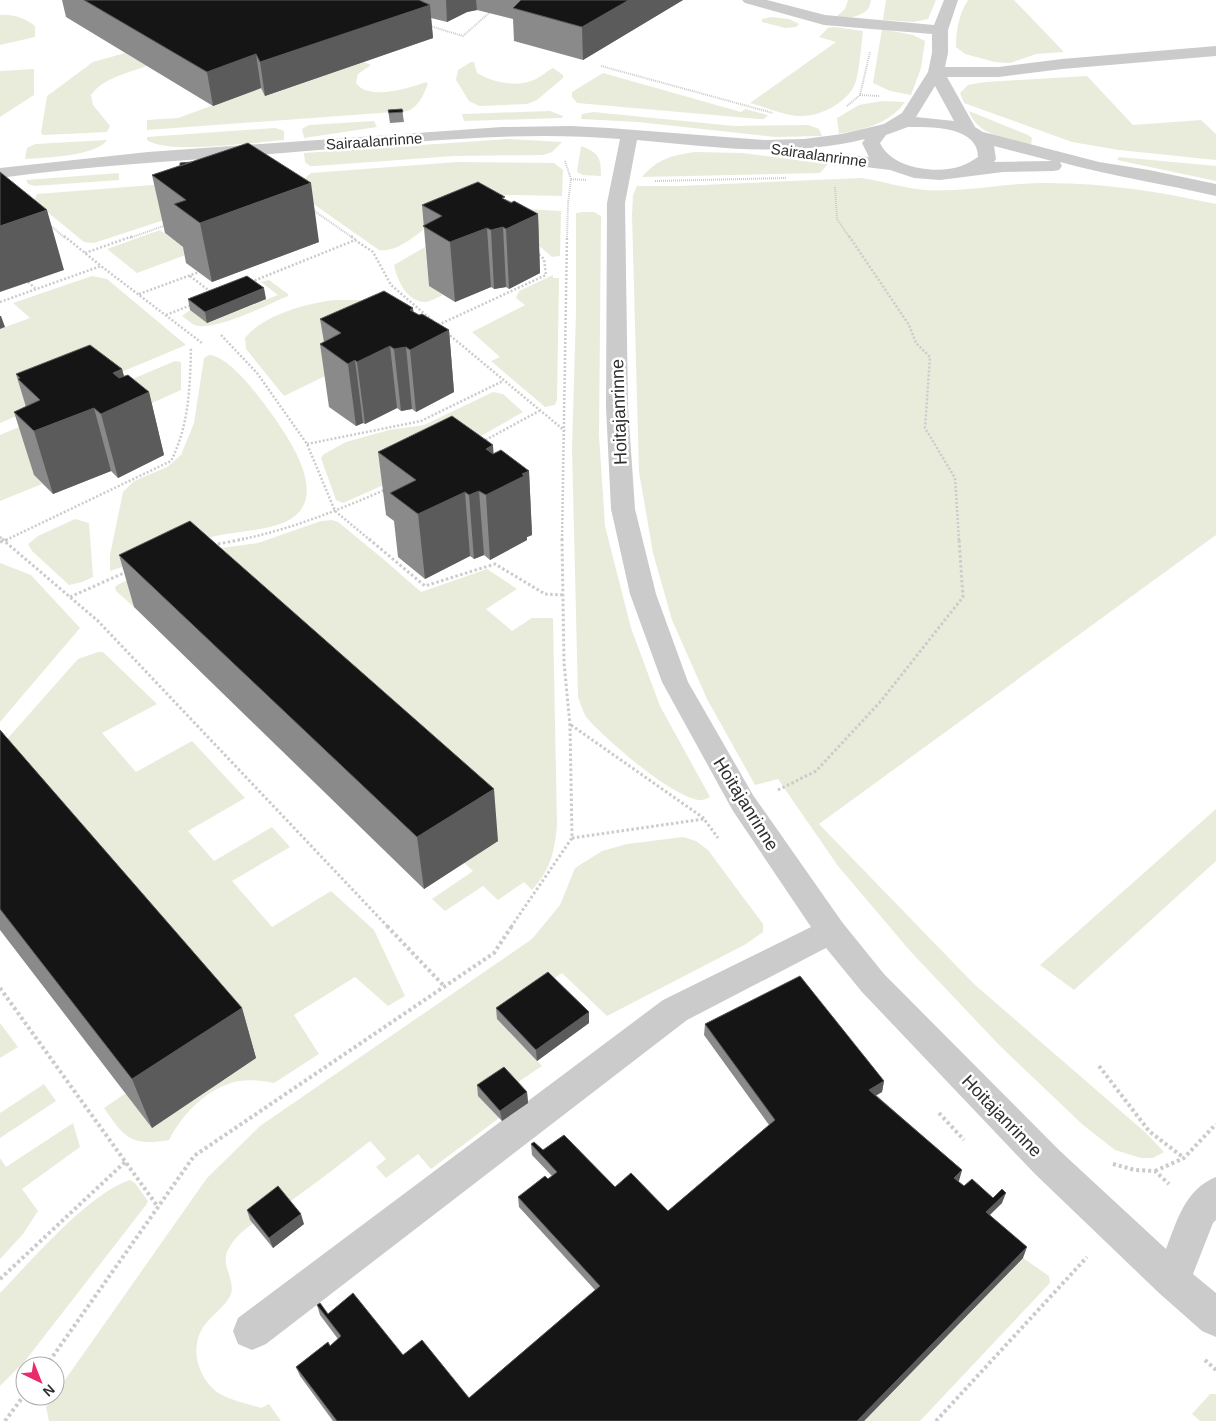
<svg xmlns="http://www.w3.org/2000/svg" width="1216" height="1421" font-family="Arial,sans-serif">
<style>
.green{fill:#e9ecdb}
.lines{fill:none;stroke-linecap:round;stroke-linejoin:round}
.path-far3{stroke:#cbcbcb;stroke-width:2;stroke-dasharray:1 1;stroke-linecap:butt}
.path-far2{stroke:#cbcbcb;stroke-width:2.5;stroke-dasharray:2 2;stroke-linecap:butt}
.path-far1{stroke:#cbcbcb;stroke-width:3;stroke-dasharray:2.5 2.5;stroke-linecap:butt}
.path{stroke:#cbcbcb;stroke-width:4;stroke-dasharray:3 3;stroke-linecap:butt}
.minor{fill:#cbcbcb;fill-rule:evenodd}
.wall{fill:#8a8a8a}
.shaded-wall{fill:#5b5b5b}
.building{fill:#151515;stroke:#5b5b5b}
.labels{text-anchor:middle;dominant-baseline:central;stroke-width:5;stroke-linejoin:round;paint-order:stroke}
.far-street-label{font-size:15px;fill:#2e2e2e;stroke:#fff}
.street-label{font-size:18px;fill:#2e2e2e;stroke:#fff}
</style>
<rect width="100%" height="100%" fill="#fff"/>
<path class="green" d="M848 0H871L869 8C861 17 849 19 837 16L845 9Z
M886 0H936L928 19 914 22 883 20Z
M968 0H1014L1064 52 1036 54 1010 63 995 62 965 54 956 47C956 30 959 14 968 0Z
M0 15C14 14 24 18 35 26V37L0 45Z
M771 17 789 19 799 24 796 27 785 28 762 22V19Z
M834 27 863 31C861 47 860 65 856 81 851 100 822 116 803 116 788 117 765 107 750 103L836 42 819 37 828 28Z
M882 29 913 35 925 41 921 68 911 95 890 91 873 83Z
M125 53 147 66C128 73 103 78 91 95L93 105 110 126 107 132 43 135 41 133 47 96 93 62Z
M364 62 371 65 358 74 356 83C368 101 410 88 426 82L428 84C424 94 418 108 407 111L147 130V120L178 118 261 88 266 96Z
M471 62H474L477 73C494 83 518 88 536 79 542 76 547 71 553 68L563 75V78L537 100 527 104 479 106 469 101 456 80 458 70Z
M34 69V95L0 117V71Z
M603 73 741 112 745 109 768 115 764 119H759L577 103 572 97V92Z
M1087 76 1133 125 1201 120 1216 134V160L1119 150 1072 142 964 103 960 93 968 85 985 82Z
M882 101 905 102C889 124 865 129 839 134L837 118 859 105Z
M550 111 563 116 562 118 464 121 462 114Z
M969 111 1028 135 1032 138 1031 145C1009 139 977 136 969 111Z
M593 112 734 126 808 125 819 129 822 136 775 137 638 122 581 119 582 114Z
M374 121 377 127 304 138 302 129 309 125Z
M275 128 284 131V140C257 142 166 155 147 140V137Z
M509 139 562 142 552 152 543 155 454 156 315 166H310L305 162 304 153Z
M107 140C98 156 42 158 25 159L27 148 35 144Z
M581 146C599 153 601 157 601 176L583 175 577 172Z
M695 152 742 153 828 164 820 173 642 177C657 159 673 155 695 152Z
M1119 157 1216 166V181L1117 160Z
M457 162 554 163 563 170 562 196C527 196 482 190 451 208 431 220 403 254 379 250L302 196 304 179 311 173Z
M119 173V180L35 186 28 184 26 180Z
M282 175 289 179 94 243 84 242 34 201 37 194Z
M861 178C882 181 903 188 925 190 963 192 1000 184 1039 183 1099 182 1157 191 1216 204V535L819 824 974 984 1146 1133 1164 1152 1153 1158H1141L1115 1150 1083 1125 1000 1046 911 952 838 866 778 779 755 785 707 699 672 620 653 553 639 472 632 215 633 195 637 186H679Z
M506 208 561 211 560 256 552 257 530 238Z
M583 212H594L601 216 599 435 605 526 631 628 660 706 710 797C710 797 704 800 703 800 678 803 604 738 587 718 583 713 581 704 578 697L572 448 576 311V213Z
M160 230 191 253 137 273 107 249Z
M425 247 429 286 443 295C438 297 430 302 425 302 407 302 397 280 394 265Z
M553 275V278H559L557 400 555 405 545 407 491 361 500 357 472 332 525 305 516 298 519 291Z
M92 276 107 279 186 345 0 423V329L30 318 13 303Z
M269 280 288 294V296C267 305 220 329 198 326 192 325 187 319 182 316L190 310 207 323 278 295 261 282Z
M335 300H365L389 345 284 396 246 349 245 338C263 315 307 303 335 300Z
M209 355C230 356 259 397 271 413 293 444 336 507 277 525 254 532 230 532 207 538 174 547 142 561 110 571V555L123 492 134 481 167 467 181 455 194 423 204 358Z
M175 361 181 362V390L121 417 34 475 42 484 0 501V435Z
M493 392 503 394 523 412 435 462 343 503 336 500 321 458 324 454 346 442 389 430 424 425Z
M75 519 89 523 93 577 82 582 69 585 32 551 28 544 38 536Z
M332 520 338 522 382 558 421 592 487 569 517 589 486 609 512 631 532 618H553L557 826C554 853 551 869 532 890L524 882 498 900 483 886 445 911 432 899 473 871 464 863 498 841 134 607 116 591 115 587 119 584 186 553 258 543 321 521Z
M0 563 31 575 80 628 0 722Z
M98 652H103L157 704 102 733 136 772 192 741 245 798 188 831 214 861 272 827 290 847 232 881 272 927 331 891 374 930 405 996 388 1006 355 977 294 1015 319 1054 274 1083C263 1081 251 1079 239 1081 208 1087 183 1113 169 1140 131 1147 124 1137 104 1108L126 1093 152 1128 256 1058 0 747 78 659Z
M1216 809V861L1074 990 1040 965Z
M683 837 696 841 708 850 763 924V932L746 944 607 1016 562 973 497 1019 542 1066 512 1086 499 1118 431 1169 418 1154 386 1178 376 1167 386 1159 370 1141C343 1162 316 1183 288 1203 267 1217 242 1225 229 1248 218 1265 239 1282 229 1298 222 1309 211 1316 204 1326 188 1349 199 1382 222 1395 233 1401 249 1404 261 1408L269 1404 281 1421H49L46 1407 207 1178 260 1126 532 939 560 905 575 868 602 851 627 844Z
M0 1023 18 1047 0 1058Z
M44 1084 56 1101 0 1138V1113Z
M73 1123 80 1147 22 1189 38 1211 23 1234 0 1259V1158L6 1167Z
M130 1180 135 1183 148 1201 146 1205 25 1361 0 1386V1293C32 1260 88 1194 130 1180Z
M1023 1258 1049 1276 1050 1283 920 1421H863Z
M1210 1394H1216V1421H1200L1192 1414Z"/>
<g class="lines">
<path class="path-far3" d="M430 26 463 36 489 13
M601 66 773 113
M860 95 880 96
M847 106 860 95 870 52
M565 161 571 179 568 203 567 238
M571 179 586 180
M655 181 786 178
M835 187 837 219 850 238
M313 210 353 238
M51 226 65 238
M130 238 166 225"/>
<path class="path-far2" d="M64 236 101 266
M351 236 355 239
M849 236 909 325 916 343 930 357 925 428 955 478 959 540
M85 253 133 236
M190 276 211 292
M28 282 35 288
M251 282 355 240 373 252 391 285 434 322
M139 294 199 272
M0 302 101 266 202 343
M166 315 191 305
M438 325 546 275 544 259 537 253
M447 333 565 431
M221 335 257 373 307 444 335 511 370 540
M482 442 539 411
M307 444 421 421 503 381
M0 537 4 540
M6 540 171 461C189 425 190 388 191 348
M238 540C290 530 338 510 387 489
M562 540 567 236"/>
<path class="path-far1" d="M2 539 98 621 388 927
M369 539 425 586 495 564 545 594 563 595
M0 542 9 539
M213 545 244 539
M70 597 126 572
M571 725 705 819
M778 790 816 771 881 701 963 597 959 539
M572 838 704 819 718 838
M511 927 572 838 570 725 564 663 562 539"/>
<path class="path" d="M387 926 444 986
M0 988 158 1207
M1099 1066 1149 1131 1184 1158
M939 1113 964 1140
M1113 1164 1135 1170 1155 1171 1169 1184
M1155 1171 1184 1158 1216 1124
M0 1279 125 1162
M1205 1360 1216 1370
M46 1366 194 1156 494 953 512 926
M5 1421 25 1394
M936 1421 1087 1257"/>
<path class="minor" d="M742 0H767L825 15 934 25 944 0H958L948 30V53L945 67H999L1062 59 1216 46V56L1062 69 999 77H947L975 127 983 132 1099 162 1149 170 1216 184V196C1164 184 1111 176 1060 162L1062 166 1059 170 1053 171 1003 172 940 180 914 178 890 170 808 160 802 159 799 155 802 151 808 150 869 157 862 143 865 139C789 158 713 147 637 140L625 203 628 407 635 509 656 594 688 682 753 795 842 922 884 974 1060 1151 1166 1249C1177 1221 1185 1189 1216 1177V1220L1213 1223 1193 1274 1216 1293V1337L1202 1331 1159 1293 1034 1173 862 992 826 948 687 1020 266 1344 252 1350 238 1344 233 1331 238 1318 663 1000 811 927 733 811 662 682 630 594 611 509 606 407 607 203 620 139C516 130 410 143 306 151 204 160 102 164 0 178V168L148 152 502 127 571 126 609 128 765 140 804 139 842 134 884 124 902 113 928 72 932 53V34L824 25 745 3ZM935 86 954 121 916 117ZM908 127C931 127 978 126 978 157 973 160 967 164 961 166 936 175 891 168 880 143L886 135ZM994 146 1052 161 994 162 996 159Z"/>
</g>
<path class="wall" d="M62 0H683L583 60 514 41 513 19 477 10 467 12 447 22 431 18 433 38 265 96 261 88 213 106 66 17Z
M402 109 404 122 390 123 388 110Z
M152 175 319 242 212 282 186 263 183 247 165 233Z
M505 199 538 214 540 273 509 289 506 287 494 289 491 287 455 302 429 286 422 205Z
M188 299H266L207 323 190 310Z
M413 308V312L449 330 454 392 416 412 412 409 401 411 397 408 365 424 363 423 356 426 329 407 320 344 324 342 320 319Z
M122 369 124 376 149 392 164 455 118 478 111 471 53 494 34 475 14 412 26 407 16 374Z
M378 452 493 454 529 471 532 535 527 537V540L490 560 484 555 474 559 470 556 425 579 398 557 394 521 386 515Z
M119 555 498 841 424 889 134 607Z
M0 730 242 1008 256 1058 152 1128 0 930Z
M496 1008 589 1012V1023L537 1061 497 1019Z
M705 1024 884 1081 882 1092 876 1095 962 1170 958 1181 964 1186 993 1198 1002 1203 990 1215 1023 1258 864 1421H333L300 1376 296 1367 330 1346 338 1339 320 1315 317 1305 328 1314 403 1355 469 1398 595 1290 519 1207 518 1197 552 1176 532 1155 531 1144 615 1187 668 1211 769 1125 704 1035Z
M477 1085 527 1092 528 1103 502 1121 478 1096Z
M247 1210 304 1224 273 1248 250 1220Z"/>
<path class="shaded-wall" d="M446 0H476L477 10 467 12 447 22Z
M629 0H683L583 60 582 27Z
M430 5 433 38 265 96 260 62Z
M256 54 261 88 213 106 207 72Z
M311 183 319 242 212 282 200 223Z
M47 210 64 270 0 292V226Z
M538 214 540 273 509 289 506 229Z
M503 227 506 287 494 289 491 230Z
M487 228 491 287 455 302 450 242Z
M264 288 266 299 207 323 205 312Z
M413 308 417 346 449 330 454 392 416 412 410 350V310Z
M0 316H1L5 327 0 329Z
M390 346 397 408 365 424 357 362Z
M406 347 412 409 401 411 394 349Z
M355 360 363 423 356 426 348 364Z
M122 369 130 401 149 392 164 455 118 478 101 414 113 373Z
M94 408 111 471 53 494 34 431Z
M493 445 496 490 522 474 529 471 532 535 527 537V540L490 560 486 495V449Z
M479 491 484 555 474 559 469 495Z
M465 492 470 556 425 579 418 514Z
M494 789 498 841 424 889 417 837Z
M242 1008 256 1058 152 1128 132 1079Z
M589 1012V1023L537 1061 536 1050Z
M884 1081 882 1092 867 1101 869 1090Z
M527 1092 528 1103 502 1121 500 1111Z
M962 1170 959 1181 951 1188 954 1178Z
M1006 1193 1002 1203 982 1222 986 1212Z
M301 1214 304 1224 273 1248 269 1238Z
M1027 1247 1023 1258 864 1421H857Z"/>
<path class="building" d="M84 0H419L430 5 260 62 256 54 207 72Z
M521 0H629L582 27 513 8Z
M402 109 403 112 389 113 388 110Z
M248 143 311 183 200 223 174 204 186 200 152 175Z
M192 162 180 166V163Z
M0 172 47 210 0 226Z
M478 182 505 197 502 198 511 203 514 201 538 214 506 229 503 227 491 230 487 228 450 242 423 226 442 216 422 205Z
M247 276 264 288 205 312 188 299Z
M384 291 413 308 410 310 419 315 422 314 449 330 410 350 406 347 394 349 390 346 357 362 355 360 348 364 320 344 341 333 320 319Z
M90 345 122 369 113 373 119 378 128 375 149 392 101 414 94 408 34 431 14 412 40 400 18 379 20 378 16 374Z
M452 416 493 445 486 449 493 454 501 450 529 471 522 474 524 476 486 495 479 491 469 495 465 492 418 514 390 493 416 480 378 452Z
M190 521 494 789 417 837 119 555Z
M0 730 242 1008 132 1079 0 909Z
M548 972 589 1012 536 1050 496 1008Z
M800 976 884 1081 869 1090 962 1170 954 1178 964 1186 972 1179 993 1198 1002 1189 1006 1193 986 1212 1027 1247 857 1421H337L296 1367 328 1342 330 1346 341 1336 317 1305 320 1303 328 1314 353 1293 403 1355 422 1340 469 1398 600 1286 518 1197 545 1176 548 1179 557 1172 531 1144 534 1142 543 1150 564 1135 615 1187 631 1173 668 1211 775 1120 705 1024Z
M504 1067 527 1092 500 1111 477 1085Z
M278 1186 301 1214 269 1238 247 1210Z"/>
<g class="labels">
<g class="far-street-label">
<text transform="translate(374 141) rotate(-4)">Sairaalanrinne</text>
<text transform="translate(819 155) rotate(8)">Sairaalanrinne</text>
</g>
<g class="street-label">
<text transform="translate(619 412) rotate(-92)">Hoitajanrinne</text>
<text transform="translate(746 804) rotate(58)">Hoitajanrinne</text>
<text transform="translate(1002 1116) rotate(46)">Hoitajanrinne</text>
</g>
</g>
<g transform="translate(40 1381) rotate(137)"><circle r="24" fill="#ffffff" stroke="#ababab"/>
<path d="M0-4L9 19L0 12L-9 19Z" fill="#ea2b6b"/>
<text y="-8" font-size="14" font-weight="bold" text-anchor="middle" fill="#2e2e2e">N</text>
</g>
</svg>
